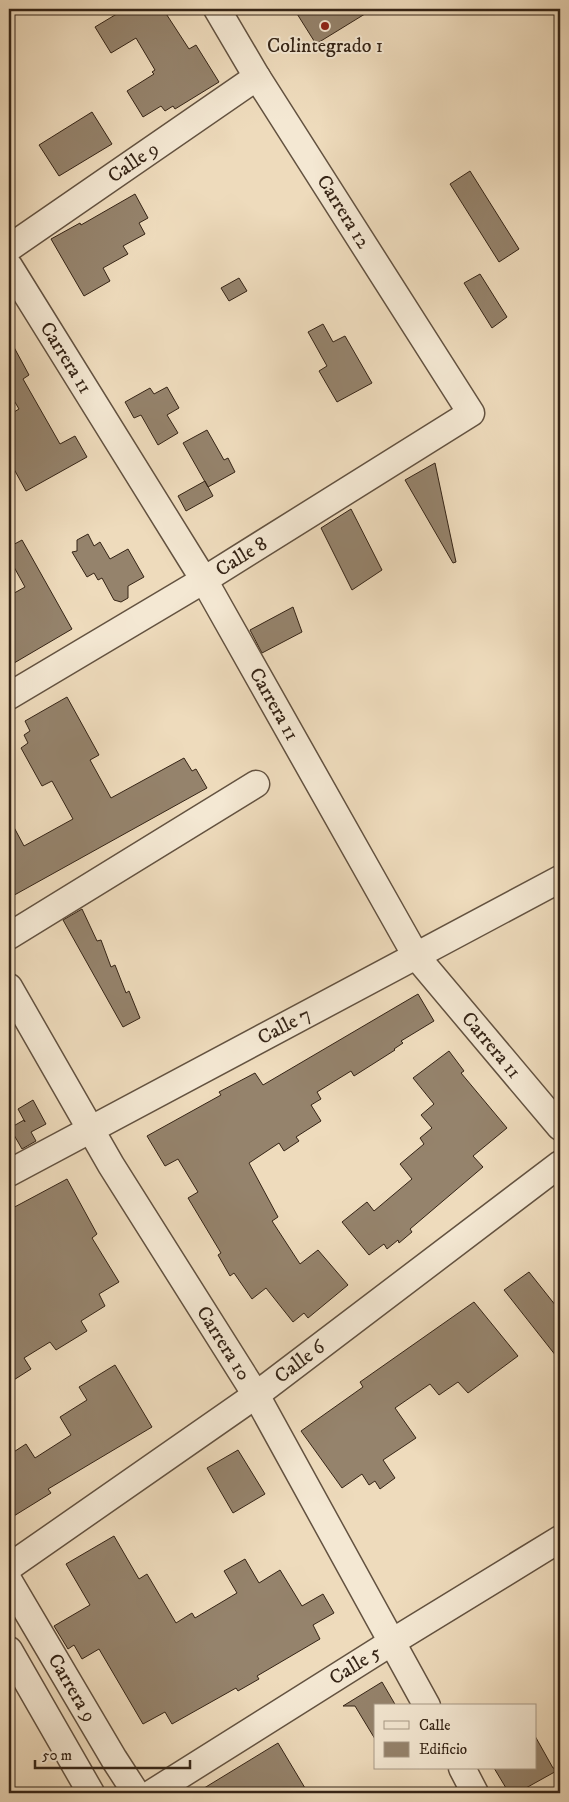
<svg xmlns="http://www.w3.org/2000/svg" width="569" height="1802" font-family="'IM FELL DW Pica',serif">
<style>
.building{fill:#95836c;stroke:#352416}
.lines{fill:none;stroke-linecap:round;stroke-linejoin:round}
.minor-casing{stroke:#635240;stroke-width:29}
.minor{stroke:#f4e8d3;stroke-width:26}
.poi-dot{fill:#8f2418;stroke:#f4e8d3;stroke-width:2}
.labels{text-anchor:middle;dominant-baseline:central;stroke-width:4;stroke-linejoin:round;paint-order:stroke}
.poi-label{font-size:20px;fill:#352416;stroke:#f4e8d3}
.street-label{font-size:20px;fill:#352416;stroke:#f4e8d3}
</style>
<rect width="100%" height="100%" fill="#eedbbc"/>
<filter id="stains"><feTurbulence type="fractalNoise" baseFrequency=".004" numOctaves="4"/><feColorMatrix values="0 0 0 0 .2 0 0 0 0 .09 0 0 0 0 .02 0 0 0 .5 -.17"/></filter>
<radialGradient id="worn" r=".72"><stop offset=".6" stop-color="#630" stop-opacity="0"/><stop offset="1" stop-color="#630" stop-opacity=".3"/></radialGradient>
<path class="building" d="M125 9H163L189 49 196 45 219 82 175 109 173 106 165 111 161 106 143 117 127 91 154 74 152 72 155 70 136 38 111 53 95 27Z
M294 9H373L316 44Z
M92 112 112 144 59 176 39 145Z
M470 171 519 249 499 262 450 184Z
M135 194 148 218 139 223 145 234 123 246 128 254 103 268 110 281 84 296 51 239 80 223 81 225Z
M480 274 507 317 492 328 464 283Z
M239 278 247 291 229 301 221 288Z
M323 324 333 342 345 336 372 383 337 402 319 371 327 366 308 332Z
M9 338 29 375 23 379 60 444 75 436 87 457 26 491 9 460V415L19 409 9 392Z
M167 387 179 408 167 415 178 433 158 445 141 415 134 418 125 402 150 388 154 394Z
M207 430 224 460 228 458 235 472 208 487 183 443Z
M435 463 456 562 453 563 405 480Z
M205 481 213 496 186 511 178 496Z
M351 509 382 570 352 590 321 528Z
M88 534 94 546 100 542 110 559 128 549 144 577 128 586V598L121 602 114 600 102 578 98 580 94 573 87 577 72 552 77 551V540Z
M22 540 72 629 9 666V596L25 587 9 558V547Z
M293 607 302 632 262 653 250 630Z
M67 697 99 755 90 760 111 798 184 758 192 771 196 769 207 788 9 898V818L24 846 73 819 52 781 42 786 21 748 28 743 24 735 30 731 25 721Z
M82 909 97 941 101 940 111 967 115 965 126 993 129 991 140 1018 123 1027 63 920Z
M418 994 434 1021 401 1041 403 1043 394 1049 395 1050 354 1076 351 1071 317 1092 321 1099 311 1105 321 1121 296 1137 299 1141 284 1151 279 1143 249 1163 278 1217 272 1221 300 1264 318 1250 348 1285 308 1318 304 1313 293 1322 266 1288 252 1299 234 1273 230 1276 218 1255 221 1253 188 1198 198 1192 178 1159 165 1166 147 1136 221 1095 219 1092 255 1073 263 1085Z
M449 1051 464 1071 461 1073 507 1128 473 1156 483 1167 410 1229 412 1232 399 1243 398 1240 387 1249 384 1244 369 1255 342 1222 367 1202 374 1211 412 1179 400 1164 424 1144 420 1138 432 1128 421 1115 434 1104 413 1078Z
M33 1100 46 1124 31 1132 36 1141 22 1149 10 1128 24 1120 25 1122 18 1109Z
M67 1179 97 1234 92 1238 119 1282 99 1294 105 1306 81 1321 87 1331 56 1350 50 1342 24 1358 31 1369 9 1383V1210Z
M529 1272 560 1311V1361L504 1290Z
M474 1302 518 1356 468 1393 458 1382 439 1395 430 1384 395 1408 416 1438 383 1460 395 1478 380 1489 375 1481 369 1485 362 1474 342 1488 301 1431 363 1387 360 1382Z
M115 1365 152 1427 48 1489 51 1493 9 1519V1455L26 1444 35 1458 71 1435 60 1417 87 1400 79 1387Z
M238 1450 265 1494 233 1513 207 1468Z
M114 1536 139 1579 147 1574 176 1623 192 1613 195 1618 237 1593 224 1571 245 1559 259 1583 280 1570 302 1606 323 1594 334 1613 313 1625 320 1639 257 1676 259 1679 238 1691 236 1688 172 1724 165 1712 143 1724 99 1649 82 1659 74 1645 68 1649 54 1626 90 1605 66 1564Z
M382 1682 396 1706H375V1739L355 1706H343Z
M535 1736 553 1768 560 1769 517 1793H509L494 1768H535Z
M278 1743 308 1793H196Z"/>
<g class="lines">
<defs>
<g id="minor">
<path id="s1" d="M9 248 257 77"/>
<path id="s2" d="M9 266 204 580 416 956 560 1127"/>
<path id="s3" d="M9 696 204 580 471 413 257 77 217 9"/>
<path d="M9 936 256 784"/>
<path id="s4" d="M9 987 111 1165 256 1395 427 1706"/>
<path id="s5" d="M9 1173 560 879"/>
<path id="s6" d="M9 1567 256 1395 560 1164"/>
<path id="s7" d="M9 1581 114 1759 136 1793"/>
<path d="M9 1650 91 1793"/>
<path d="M462 1768 475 1793"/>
<path id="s8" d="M152 1793 392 1642 560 1539"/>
</g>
</defs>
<use href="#minor" class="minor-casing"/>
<use href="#minor" class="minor"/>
</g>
<circle class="poi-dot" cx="325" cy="26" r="5"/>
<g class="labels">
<g class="poi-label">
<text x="325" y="46">Colintegrado 1</text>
</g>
<g class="street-label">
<text stroke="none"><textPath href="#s1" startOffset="151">Calle 9</textPath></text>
<text transform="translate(343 212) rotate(58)">Carrera 12</text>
<text stroke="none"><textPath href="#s2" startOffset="108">Carrera 11</textPath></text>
<text stroke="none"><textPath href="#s3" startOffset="271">Calle 8</textPath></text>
<text stroke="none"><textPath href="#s2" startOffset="512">Carrera 11</textPath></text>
<text stroke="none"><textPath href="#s5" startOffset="312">Calle 7</textPath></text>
<text stroke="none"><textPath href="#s2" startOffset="918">Carrera 11</textPath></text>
<text stroke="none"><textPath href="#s4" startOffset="416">Carrera 10</textPath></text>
<text stroke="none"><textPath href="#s6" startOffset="356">Calle 6</textPath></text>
<text stroke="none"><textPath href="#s8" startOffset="240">Calle 5</textPath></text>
<text stroke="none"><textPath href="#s7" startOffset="124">Carrera 9</textPath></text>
</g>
</g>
<rect width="569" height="1802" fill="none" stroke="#eedbbc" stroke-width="30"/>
<rect x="10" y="10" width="549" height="1782" fill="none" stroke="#352416" stroke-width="2.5"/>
<rect x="15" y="15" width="539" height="1772" fill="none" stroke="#352416"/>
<rect x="374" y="1704" width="162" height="65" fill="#f4e8d3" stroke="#a89a87"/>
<rect x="384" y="1721" width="25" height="8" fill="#f4e8d3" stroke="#a89a87"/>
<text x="419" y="1730" font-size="15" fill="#352416">Calle</text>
<rect x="384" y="1742" width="25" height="15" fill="#95836c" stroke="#a89a87"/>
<text x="419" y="1754" font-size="15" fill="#352416">Edificio</text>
<path d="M35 1760v8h155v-8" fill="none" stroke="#352416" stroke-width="2.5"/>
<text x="42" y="1760" font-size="15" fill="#352416" stroke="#f4e8d3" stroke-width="4" paint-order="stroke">50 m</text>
<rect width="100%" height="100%" filter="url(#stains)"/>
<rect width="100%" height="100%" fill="url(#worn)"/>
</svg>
